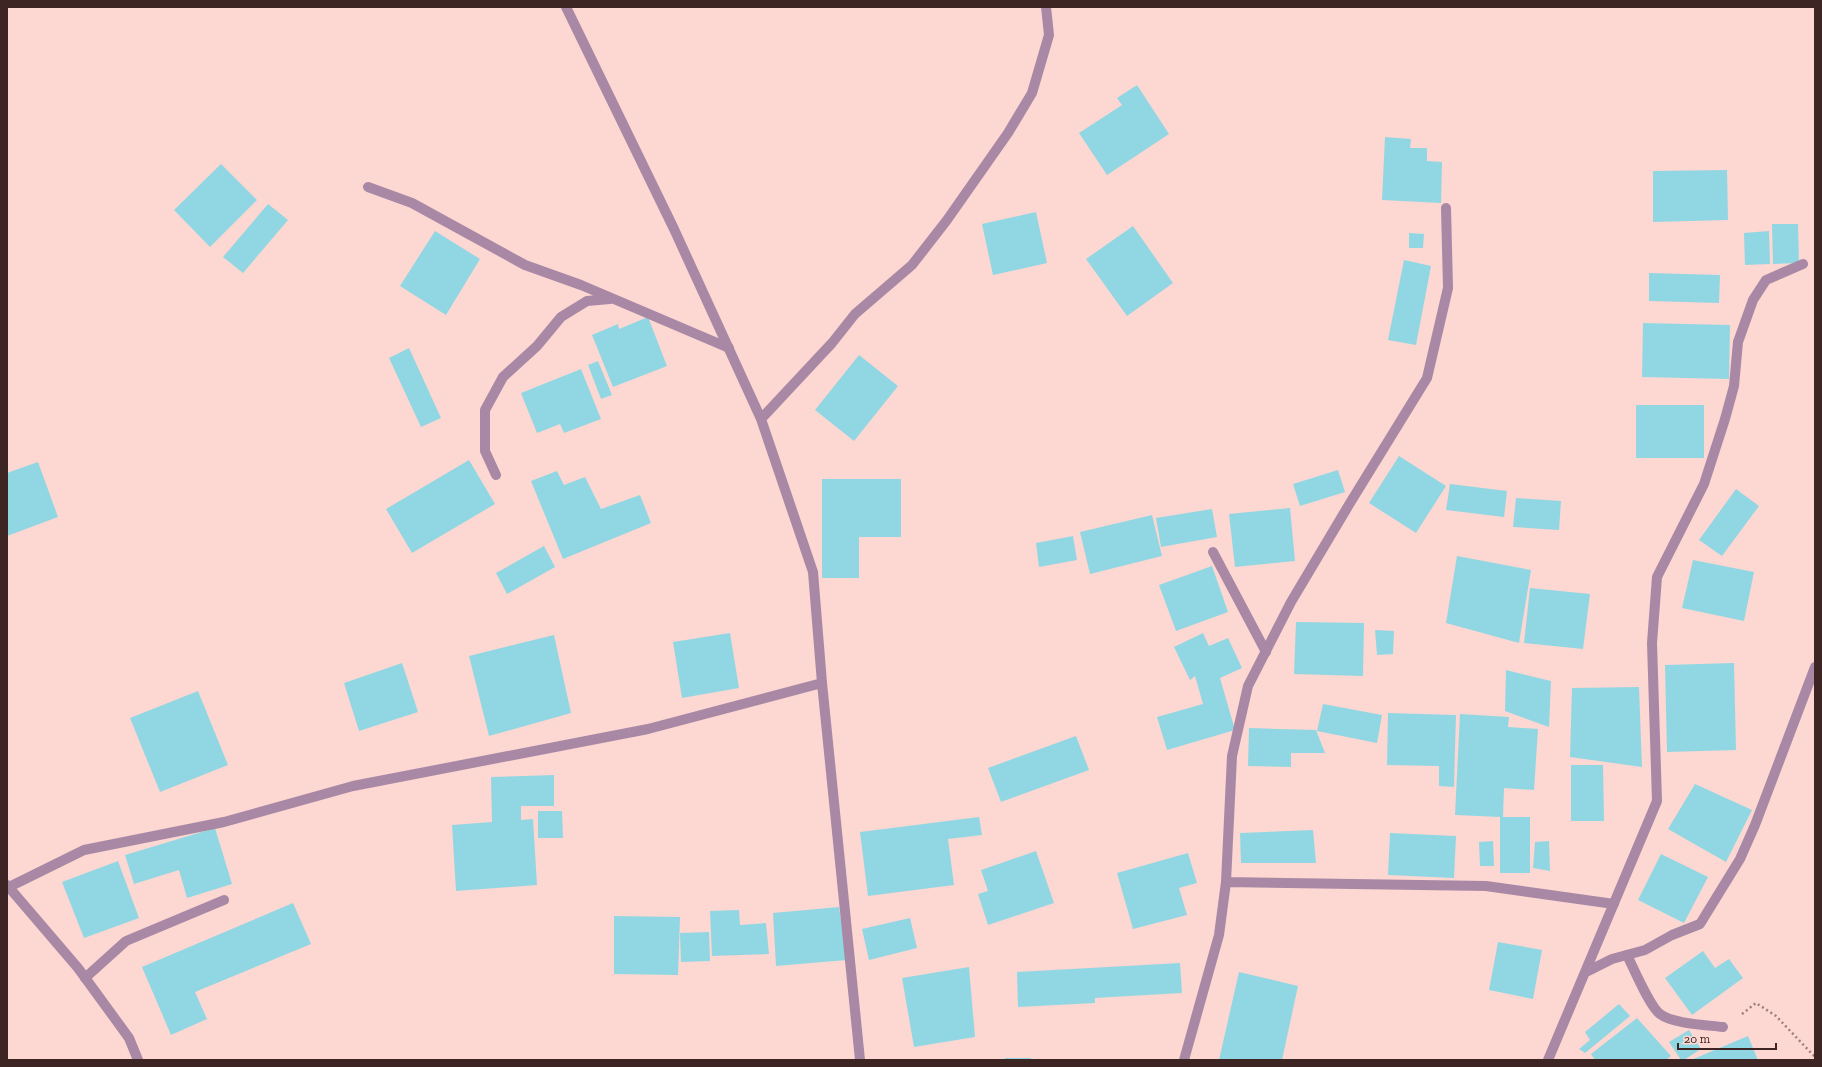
<svg xmlns="http://www.w3.org/2000/svg" width="1822" height="1067" font-family="'Zilla Slab',serif">
<style>
.building{fill:#91d7e3}
.lines{fill:none;stroke-linecap:round;stroke-linejoin:round}
.path{stroke:#9d7e7a;stroke-width:2.5;stroke-dasharray:2 3;stroke-linecap:butt}
.service{stroke:#a988a6;stroke-width:10}
.minor{stroke:#a988a6;stroke-width:10}
</style>
<rect width="100%" height="100%" fill="#fdd7d1"/>
<path class="building" d="M1137 85 1169 134 1107 175 1079 133 1122 105 1117 98Z
M1385 137 1411 139 1410 148H1427V161L1442 162 1441 203 1382 200Z
M221 164 257 200 210 247 174 210Z
M1727 170 1728 220 1653 222V171Z
M268 204 288 220 243 273 223 257Z
M1036 212 1047 263 993 275 982 224Z
M1772 224H1798L1799 263 1773 264Z
M1133 226 1173 283 1127 316 1086 259Z
M435 231 480 259 446 315 400 286Z
M1769 231 1770 264 1745 265 1744 233Z
M1409 233 1424 234 1423 248H1409Z
M1404 260 1431 266 1416 345 1388 340Z
M1649 273 1720 275 1719 303 1649 301Z
M648 317 667 366 613 387 592 335 618 324 619 329Z
M1643 323 1730 325 1729 379 1642 377Z
M409 348 441 418 421 427 389 358Z
M859 355 898 386 854 441 815 410Z
M598 361 612 395 601 399 588 365Z
M581 369 601 419 564 433 560 424 537 433 521 393Z
M1636 405H1704V458H1636Z
M1399 456 1446 486 1416 533 1369 503Z
M469 460 495 504 412 553 386 509Z
M38 462 58 517 7 536V473Z
M1338 470 1345 492 1300 506 1293 484Z
M557 471 564 485 585 477 601 509 640 495 651 523 563 559 531 481Z
M822 479H901V537H859V578H822Z
M1450 484 1507 491 1504 517 1446 510Z
M1736 489 1759 506 1722 556 1699 540Z
M1516 498 1561 501 1559 530 1513 527Z
M1290 508 1295 561 1235 567 1229 514Z
M1212 509 1217 537 1161 547 1156 518Z
M1152 515 1162 556 1090 574 1080 532Z
M1073 536 1077 560 1039 567 1036 543Z
M544 546 555 567 507 594 496 573Z
M1457 556 1531 570 1519 643 1446 623Z
M1693 560 1754 572 1744 621 1682 608Z
M1212 566 1228 612 1176 631 1159 585Z
M1530 588 1590 594 1583 649 1524 643Z
M1296 622 1364 623 1363 676 1294 674Z
M1375 630 1394 631 1393 654 1377 655Z
M730 633 739 688 682 698 673 642Z
M1203 633 1209 646 1228 638 1242 668 1220 678 1235 730 1167 750 1157 717 1203 704 1195 676 1190 680 1174 647Z
M554 635 571 713 489 736 469 656Z
M402 663 418 712 359 731 344 683Z
M1734 663 1736 750 1667 752 1665 665Z
M1506 670 1551 681 1549 727 1505 711Z
M1639 687 1642 767 1570 757 1572 688Z
M198 691 228 765 160 792 130 718Z
M1323 704 1382 715 1377 743 1317 731Z
M1388 713 1456 715 1454 787 1439 786V766L1387 765Z
M1460 714 1509 717 1508 727 1538 729 1534 790 1504 788 1503 817H1530V873H1500V817L1455 815Z
M1249 728 1316 730 1325 753H1291V767L1248 766Z
M1076 736 1089 770 1001 802 988 768Z
M1571 765H1603L1604 821H1571Z
M554 775V806H521V820L533 819 537 885 456 891 452 825 492 822 491 777Z
M1695 784 1752 810 1726 862 1668 829Z
M538 811H562L563 838H538Z
M979 817 982 835 948 839 954 885 868 896 860 832Z
M215 828 232 884 187 898 179 870 134 884 125 855Z
M1313 830 1316 863H1241L1240 833Z
M1390 833 1456 836 1454 878 1388 875Z
M1493 841 1494 866H1480L1479 842Z
M1549 841 1550 871 1533 868 1535 842Z
M1036 851 1054 903 988 925 978 894 988 891 981 870Z
M1188 853 1197 883 1179 888 1187 915 1133 929 1117 873Z
M1661 854 1708 877 1684 923 1638 900Z
M118 861 139 918 84 938 62 882Z
M293 903 311 944 195 992 207 1019 171 1035 142 967Z
M839 907 847 960 776 966 773 913Z
M739 910 740 925 766 923 769 954 712 956 710 911Z
M614 916 680 917 678 975 614 974Z
M910 918 917 948 869 960 862 929Z
M709 932 710 961 681 962 680 933Z
M1498 942 1542 950 1533 999 1489 990Z
M1703 951 1715 968 1729 959 1743 978 1692 1015 1665 978Z
M1180 963 1182 993 1095 998V1003L1018 1007 1017 972Z
M969 967 975 1037 914 1047 902 978Z
M1239 972 1298 986 1282 1060H1219Z
M1619 1004 1630 1016 1585 1053 1579 1049 1590 1040 1585 1032Z
M1637 1018 1671 1056 1666 1060H1595L1591 1054Z
M1689 1030 1701 1049 1684 1060H1681L1669 1042Z
M1748 1036 1758 1060H1691Z
M1005 1058H1031V1060H1005Z"/>
<g class="lines">
<path class="path" d="M1742 1014 1756 1003 1776 1016 1815 1057"/>
<path class="service" d="M368 187 412 203 525 265 581 285 729 348
M496 475 485 451V410L503 377 537 346 561 317 587 301 610 299
M1213 552 1266 652
M1627 955C1633 967 1650 1007 1660 1014 1673 1024 1707 1025 1723 1027
M85 978 126 941 224 900"/>
<path class="minor" d="M566 7 674 229 761 419 813 572 822 683 860 1060
M761 419 832 343 855 314 912 265 947 220 1008 133 1032 93 1049 35 1046 7
M1226 882 1486 886 1614 904
M7 885 78 968 129 1038 138 1060
M9 887 84 850 224 822 353 786 648 729 822 683
M1586 972 1612 959 1645 950 1672 935 1700 924 1740 859 1755 825 1815 667
M1184 1060 1219 935 1226 882 1232 756 1248 686 1291 602 1350 503 1427 378 1448 288 1446 208
M1548 1060 1657 801 1652 643 1657 577 1704 484 1725 419 1734 386 1738 342 1753 300 1766 280 1803 264"/>
</g>
<rect width="1822" height="1067" fill="none" stroke="#3c2522" stroke-width="16"/>
<path d="M1678 1043v6h98v-6" fill="none" stroke="#3c2522" stroke-width="2"/>
<text x="1684" y="1043" font-size="12" fill="#3c2522" stroke="#fdd7d1" stroke-width="3" paint-order="stroke">20 m</text>
</svg>
